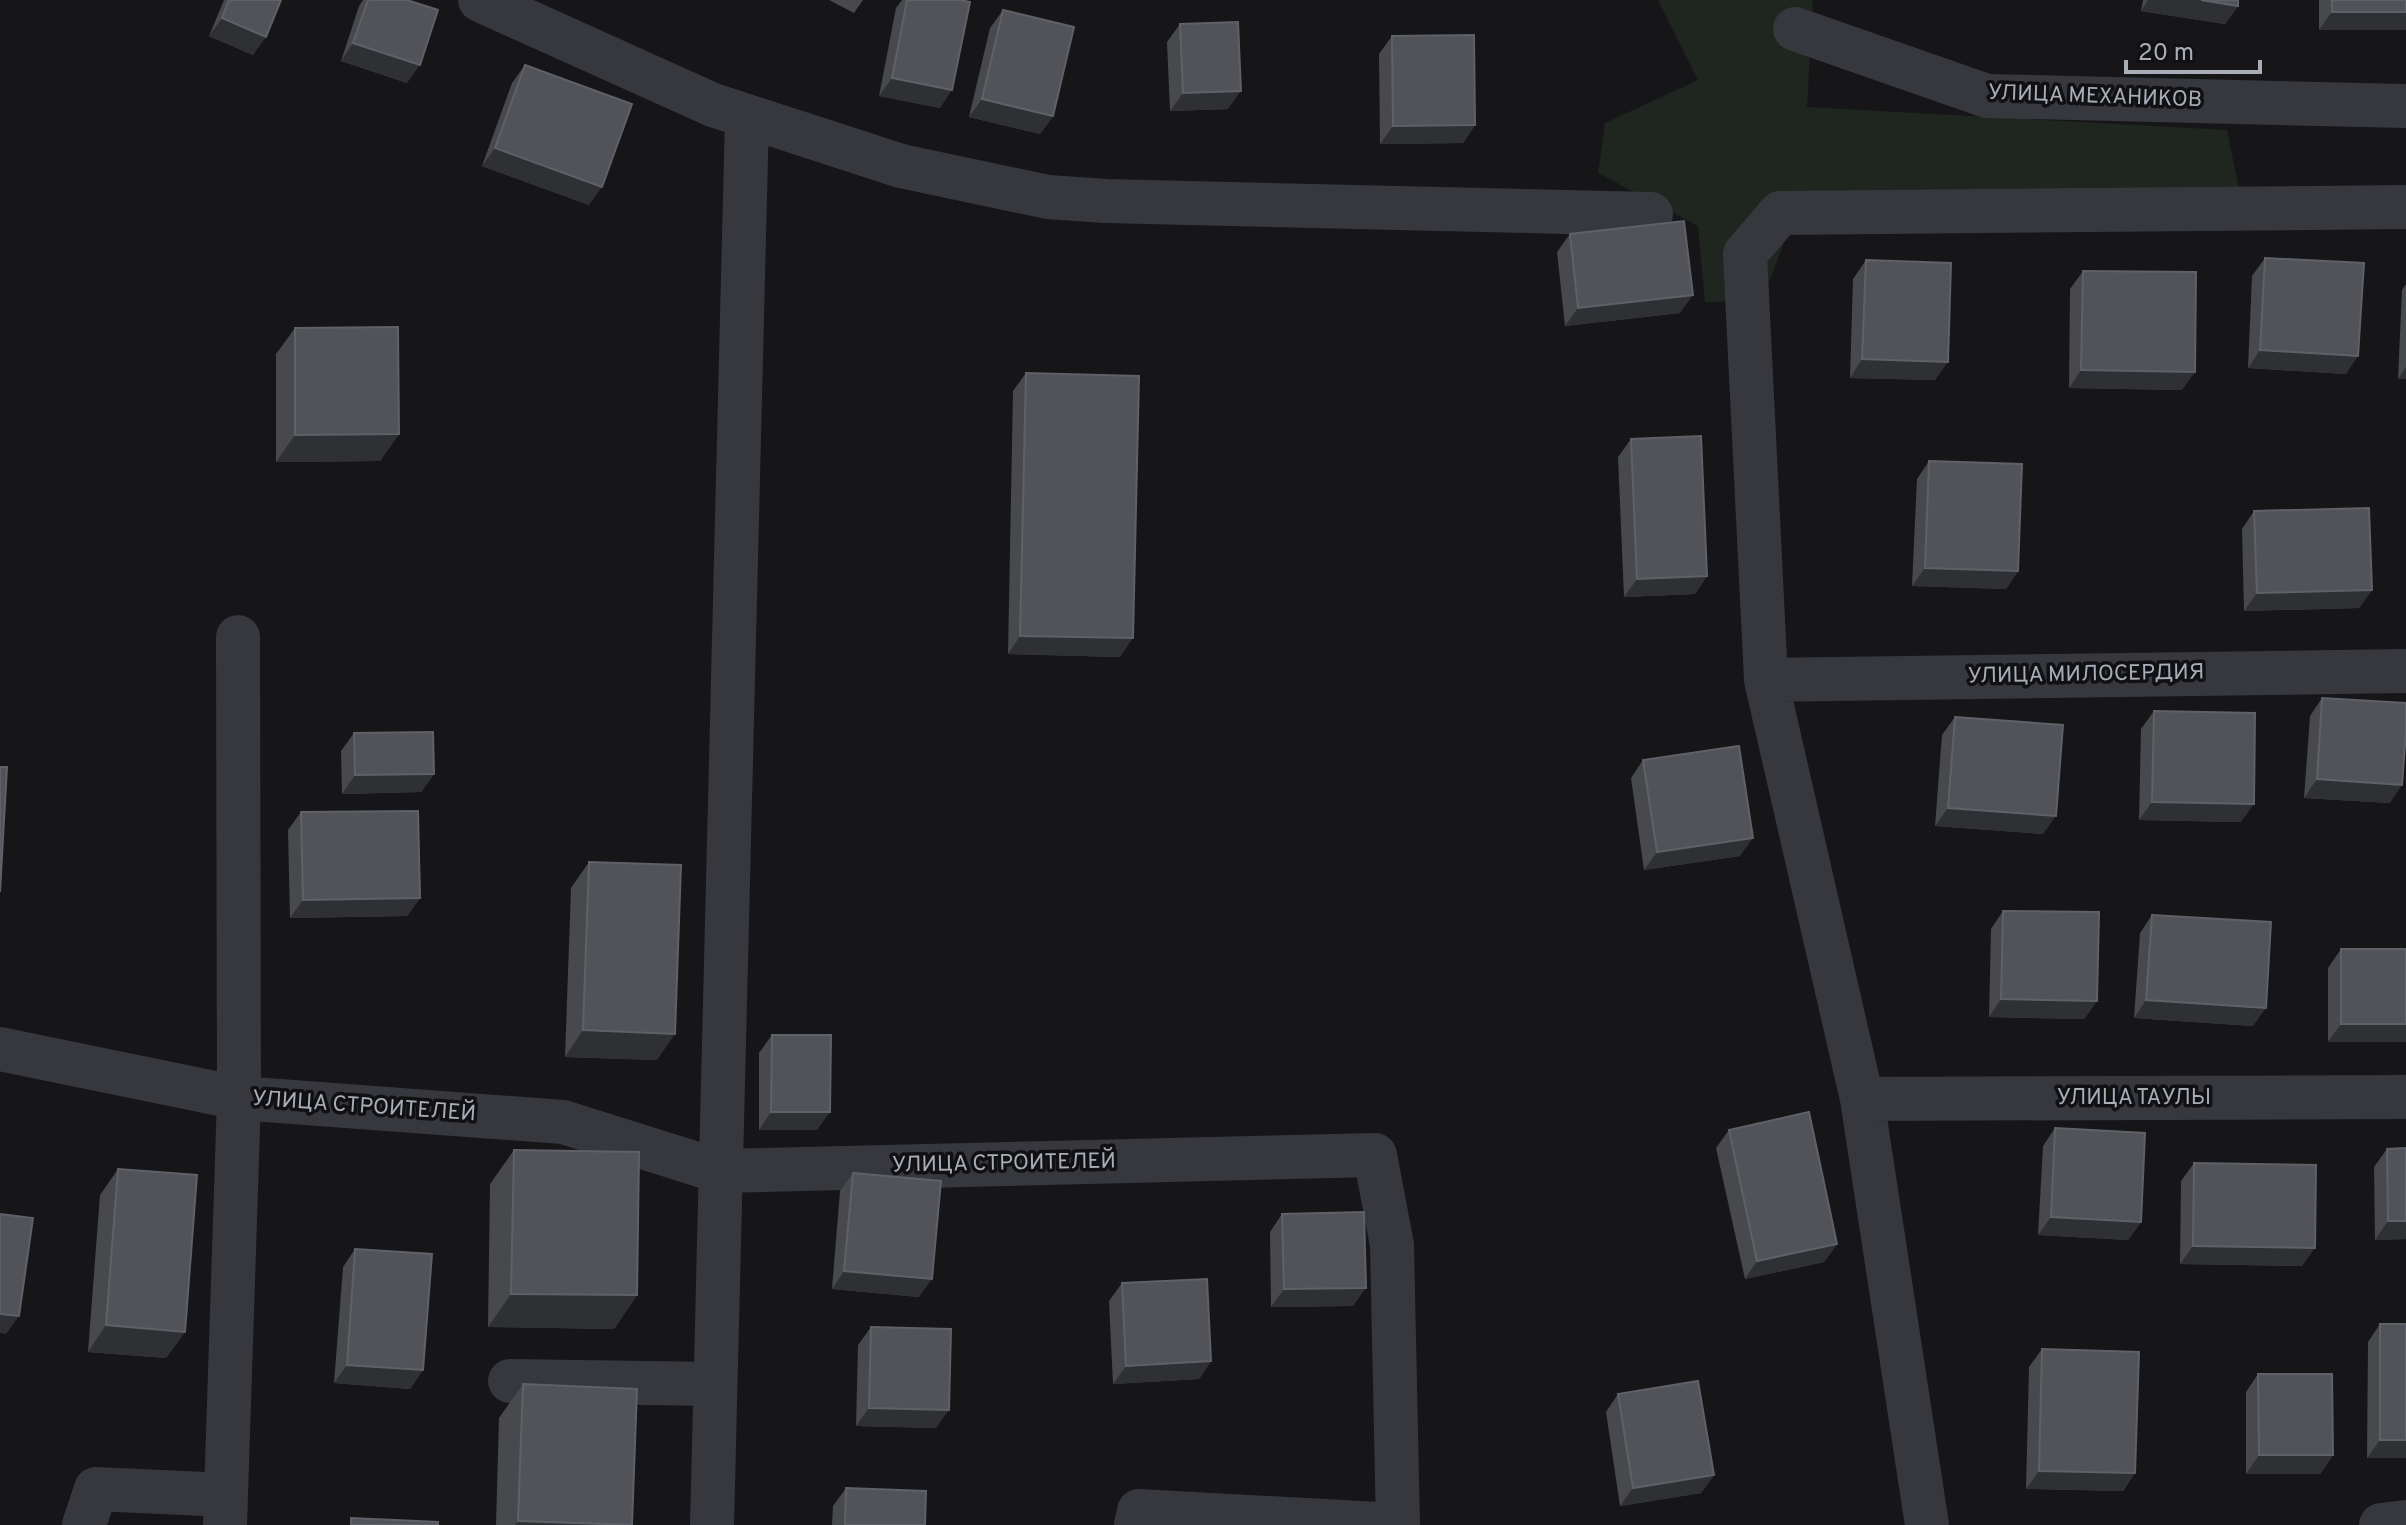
<svg xmlns="http://www.w3.org/2000/svg" width="2406" height="1525" font-family="Overpass,sans-serif">
<style>
.green{fill:#1e261f}
.lines{fill:none;stroke-linecap:round;stroke-linejoin:round}
.minor{stroke:#37383d;stroke-width:44}
.wall{fill:#47494d}
.shaded-wall{fill:#2f3033}
.building{fill:#525359;stroke:#5f6168;stroke-width:2}
.labels{text-anchor:middle;dominant-baseline:central;stroke-width:7;stroke-linejoin:round;paint-order:stroke}
.street-label{font-size:22px;fill:#a8adb8;stroke:#111113}
</style>
<rect width="100%" height="100%" fill="#161618"/>
<path class="green" d="M1658 0H1813L1807 107 2227 130 2242 203 1796 211 1762 301 1705 302 1698 226 1598 173 1605 123 1698 80Z"/>
<g class="lines">
<path class="minor" d="M480 0 713 105 901 166 1048 197 1106 201 1651 214
M1795 29 1987 96 2406 106
M1766 680 2406 671
M0 1049 239 1098 563 1122 719 1171 1375 1155 1392 1245 1398 1525 1139 1511 1136 1525
M1862 1099 2406 1097
M510 1381 715 1384
M84 1525 96 1489 226 1495
M225 1525 239 1098 238 637
M712 1525 747 116
M1927 1525 1862 1099 1766 680 1745 254 1780 213 2406 207
M2381 1525 2406 1522"/>
</g>
<path class="wall" d="M224 0H281L253 55 209 36Z
M363 0H407V83L341 61 359 6Z
M829 0H863L854 13Z
M902 0H960L940 108 879 96 896 8Z
M2143 0H2238V6L2225 24 2141 11Z
M2319 0H2406L2319 30Z
M1003 10 1053 116 1040 134 969 117 990 28Z
M1180 24 1228 109 1170 111 1167 42Z
M1392 36 1475 125 1463 143 1380 144 1379 54Z
M525 65 589 205 482 166 512 83Z
M1570 234 1680 313 1565 326 1557 252Z
M2265 258 2346 374 2248 368 2252 276Z
M1866 260 1935 380 1850 378 1853 279Z
M2083 271 2182 390 2069 388 2070 289Z
M2406 284V379H2398L2402 290Z
M295 328 399 434 380 461 276 462V354Z
M1026 373 1120 657 1008 654 1013 391Z
M1631 439 1707 576 1695 594 1624 597 1618 457Z
M1929 461 2018 571 2006 589 1912 586 1917 479Z
M2254 511 2372 590 2359 608 2244 611 2242 529Z
M2322 698 2390 803 2304 798 2310 716Z
M2154 711 2241 822 2139 820 2141 729Z
M1955 717 2043 834 1935 826 1942 735Z
M354 733 434 774 421 792 342 794 341 751Z
M1643 760 1740 856 1644 870 1631 778Z
M301 812 420 898 407 916 290 918 288 830Z
M589 862 657 1060 565 1057 571 888Z
M2003 911 2097 1001 2084 1019 1989 1017 1991 929Z
M2152 915 2253 1026 2134 1018 2140 933Z
M2341 949H2406L2328 1042V968Z
M772 1035 817 1130H759V1053Z
M2055 1128 2141 1222 2128 1240 2038 1235 2043 1146Z
M1729 1130 1837 1244 1824 1262 1745 1279 1716 1148Z
M2387 1149 2406 1239 2375 1240 2374 1167Z
M514 1150 637 1295 614 1329 488 1327 490 1184Z
M2194 1163 2302 1266 2180 1264 2181 1181Z
M118 1169 185 1332 166 1358 88 1352 100 1195Z
M853 1173 919 1297 832 1289 840 1191Z
M1282 1214 1353 1306 1271 1307 1270 1232Z
M355 1249 423 1370 410 1389 334 1383 343 1267Z
M1122 1283 1211 1361 1199 1379 1113 1384 1109 1301Z
M2380 1324 2406 1458H2367L2368 1342Z
M871 1327 936 1428 856 1426 858 1345Z
M2042 1349 2135 1473 2123 1491 2026 1489 2029 1367Z
M2258 1374 2333 1455 2320 1474H2246V1392Z
M523 1384 632 1525H496L499 1418Z
M1618 1394 1714 1475 1701 1493 1620 1506 1606 1412Z
M846 1488 925 1525H832L833 1506Z"/>
<path class="shaded-wall" d="M2148 0H2201L2238 6 2225 24 2141 11Z
M2332 12H2406V30H2319Z
M222 18 266 37 253 55 209 36Z
M353 43 420 65 407 83 341 61Z
M892 78 952 90 940 108 879 96Z
M1241 91 1228 109 1170 111 1183 93Z
M982 99 1053 116 1040 134 969 117Z
M1475 125 1463 143 1380 144 1393 126Z
M495 148 602 187 589 205 482 166Z
M1693 295 1680 313 1565 326 1578 308Z
M2260 350 2358 356 2346 374 2248 368Z
M1862 359 1948 362 1935 380 1850 378Z
M2406 367V379H2398Z
M2081 370 2195 372 2182 390 2069 388Z
M399 434 380 461 276 462 295 435Z
M1925 568 2018 571 2006 589 1912 586Z
M1707 576 1695 594 1624 597 1637 579Z
M2372 590 2359 608 2244 611 2257 593Z
M1020 636 1133 638 1120 657 1008 654Z
M434 774 421 792 342 794 355 775Z
M2317 779 2402 785 2390 803 2304 798Z
M2152 802 2254 804 2241 822 2139 820Z
M1948 808 2056 816 2043 834 1935 826Z
M1753 838 1740 856 1644 870 1657 852Z
M420 898 407 916 290 918 303 900Z
M2001 999 2097 1001 2084 1019 1989 1017Z
M2146 1000 2266 1008 2253 1026 2134 1018Z
M2341 1024H2406V1042H2328Z
M583 1030 675 1034 657 1060 565 1057Z
M771 1112H830L817 1130H759Z
M2051 1217 2141 1222 2128 1240 2038 1235Z
M2388 1221H2406V1239L2375 1240Z
M1837 1244 1824 1262 1745 1279 1757 1261Z
M2193 1246 2315 1248 2302 1266 2180 1264Z
M844 1271 932 1279 919 1297 832 1289Z
M1366 1288 1353 1306 1271 1307 1284 1289Z
M511 1294 637 1295 614 1329 488 1327Z
M0 1314 19 1316 6 1334 0 1333Z
M106 1325 185 1332 166 1358 88 1352Z
M1211 1361 1199 1379 1113 1384 1126 1366Z
M347 1365 423 1370 410 1389 334 1383Z
M869 1408 949 1410 936 1428 856 1426Z
M2380 1440H2406V1458H2367Z
M2259 1455H2333L2320 1474H2246Z
M2039 1471 2135 1473 2123 1491 2026 1489Z
M1714 1475 1701 1493 1620 1506 1633 1488Z
M518 1521 631 1525H515Z"/>
<path class="building" d="M229 0H281L266 37 222 18Z
M368 0H407L438 10 420 65 353 43Z
M907 0H960L970 2 952 90 892 78Z
M2201 0H2238V6Z
M2332 0H2406V12H2332Z
M1003 10 1074 27 1053 116 982 99Z
M1238 22 1241 91 1183 93 1180 24Z
M1474 35 1475 125 1393 126 1392 36Z
M525 65 632 104 602 187 495 148Z
M1684 221 1693 295 1578 308 1570 234Z
M2265 258 2364 263 2358 356 2260 350Z
M1866 260 1951 263 1948 362 1862 359Z
M2083 271 2196 272 2195 372 2081 370Z
M398 327 399 434 295 435V328Z
M1026 373 1139 376 1133 638 1020 636Z
M1701 436 1707 576 1637 579 1631 439Z
M1929 461 2022 464 2018 571 1925 568Z
M2369 508 2372 590 2257 593 2254 511Z
M2322 698 2406 703V731L2402 785 2317 779Z
M2154 711 2255 713 2254 804 2152 802Z
M1955 717 2063 725 2056 816 1948 808Z
M433 732 434 774 355 775 354 733Z
M1739 746 1753 838 1657 852 1643 760Z
M0 767H7L0 892Z
M418 811 420 898 303 900 301 812Z
M589 862 681 865 675 1034 583 1030Z
M2003 911 2099 912 2097 1001 2001 999Z
M2152 915 2271 922 2266 1008 2146 1000Z
M2341 949H2406V1024H2341Z
M772 1035H831L830 1112H771Z
M1809 1112 1837 1244 1757 1261 1729 1130Z
M2055 1128 2145 1133 2141 1222 2051 1217Z
M2406 1148V1221H2388L2387 1149Z
M514 1150 639 1152 637 1295 511 1294Z
M2194 1163 2316 1165 2315 1248 2193 1246Z
M118 1169 197 1175 185 1332 106 1325Z
M853 1173 941 1181 932 1279 844 1271Z
M1364 1212 1366 1288 1284 1289 1282 1214Z
M0 1214 33 1218 19 1316 0 1314Z
M355 1249 432 1254 423 1370 347 1365Z
M1207 1279 1211 1361 1126 1366 1122 1283Z
M2380 1324H2406V1440H2380Z
M871 1327 951 1329 949 1410 869 1408Z
M2042 1349 2139 1352 2135 1473 2039 1471Z
M2258 1374H2332L2333 1455H2259Z
M1698 1381 1714 1475 1633 1488 1618 1394Z
M523 1384 637 1389 632 1525 518 1521Z
M846 1488 926 1491 925 1525H845Z
M351 1518 438 1522V1525H351Z"/>
<g class="labels">
<g class="street-label">
<text transform="translate(2095 97) rotate(2)">УЛИЦА МЕХАНИКОВ</text>
<text transform="translate(2086 675) rotate(-1)">УЛИЦА МИЛОСЕРДИЯ</text>
<text x="2134" y="1098">УЛИЦА ТАУЛЫ</text>
<text transform="translate(364 1107) rotate(4)">УЛИЦА СТРОИТЕЛЕЙ</text>
<text transform="translate(1004 1164) rotate(-1)">УЛИЦА СТРОИТЕЛЕЙ</text>
</g>
</g>
<path d="M2126 60v12h134v-12" fill="none" stroke="#a8adb8" stroke-width="4"/>
<text x="2138" y="60" font-size="24" fill="#a8adb8" stroke="#111113" stroke-width="6" paint-order="stroke">20 m</text>
</svg>
